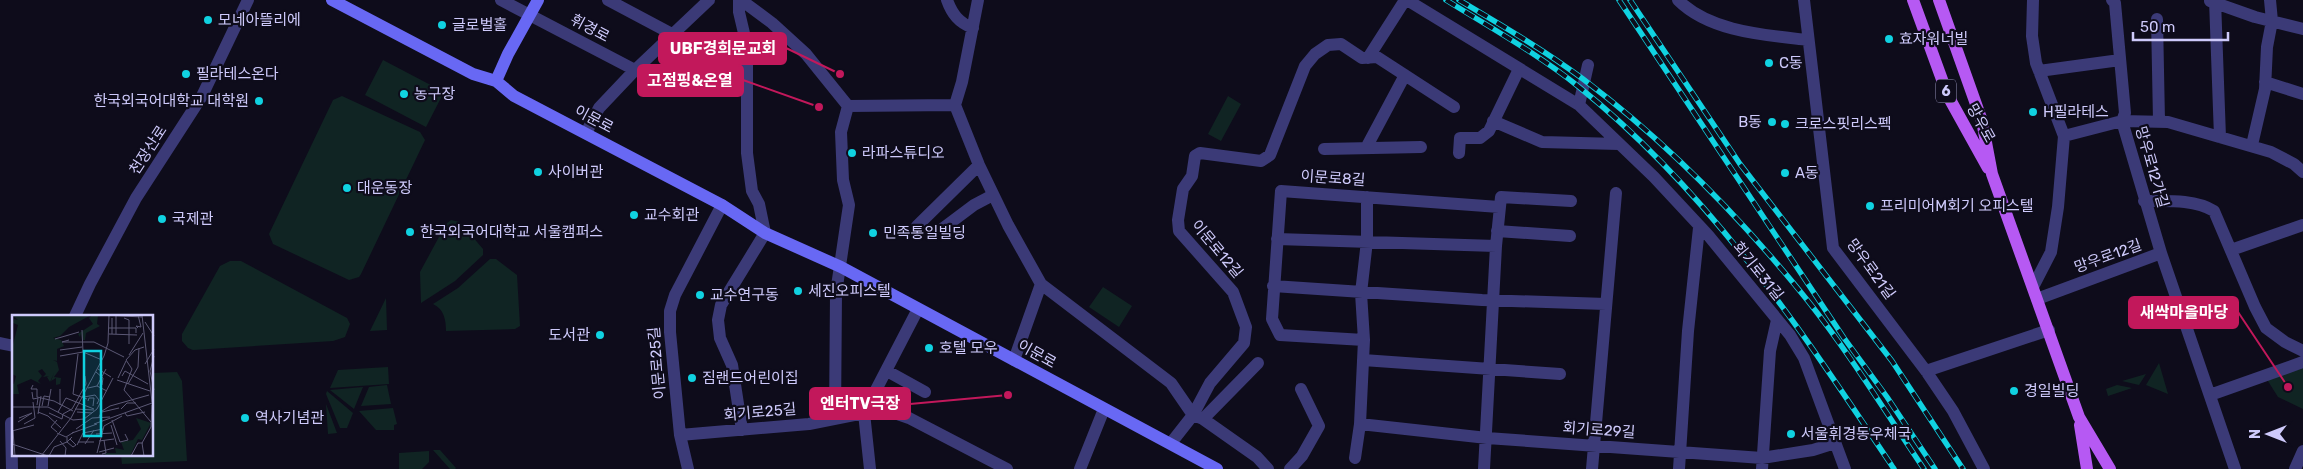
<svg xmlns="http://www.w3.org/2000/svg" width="2303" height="469" font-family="Rubik,'Noto Sans KR',sans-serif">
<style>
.green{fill:#102423}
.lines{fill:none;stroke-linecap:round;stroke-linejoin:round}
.street{stroke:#3b3a77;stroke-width:12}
.secondary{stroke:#6868f4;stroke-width:12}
.primary{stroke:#b659f3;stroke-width:12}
.rail-casing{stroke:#10d2e1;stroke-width:5.5}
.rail{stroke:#0e0c1b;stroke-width:4;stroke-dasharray:11;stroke-linecap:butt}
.poi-dot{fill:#10d2e1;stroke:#0e0c1b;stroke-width:2}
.labels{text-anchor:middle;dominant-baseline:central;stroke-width:4.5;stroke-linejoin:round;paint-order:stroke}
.shield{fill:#0e0c1b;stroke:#9491b8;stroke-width:1}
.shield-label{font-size:14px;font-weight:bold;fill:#cecafb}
.poi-label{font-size:15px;fill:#cecafb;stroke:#0e0c1b;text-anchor:start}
.street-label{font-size:15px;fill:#cecafb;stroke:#0e0c1b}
.inset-road{fill:none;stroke:#5b5875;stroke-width:1}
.view{fill:#10d2e1;fill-opacity:0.15;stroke:#10d2e1;stroke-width:2.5}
.inset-edge{fill:none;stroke:#cecafb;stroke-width:2.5}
.leader{fill:none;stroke:#c2185b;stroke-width:2}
.callout-dot{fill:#c2185b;stroke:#0e0c1b;stroke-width:2}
.callout{fill:#c2185b;stroke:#c2185b;stroke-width:2}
.callout-label{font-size:16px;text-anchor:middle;font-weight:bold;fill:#fff}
</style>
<rect width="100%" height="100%" fill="#0e0c1b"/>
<path class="green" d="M383 60 444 92 426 127 365 95Z
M342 96 420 132 425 140 361 274 359 277 349 280 273 244 269 234 333 100Z
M1228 96 1241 104 1221 141 1208 134Z
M451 220 460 222 483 249V255L455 281 421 303 420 272 446 224Z
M490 259H496L517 275 520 326 515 329 446 331C446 320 444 309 433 304L458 288Z
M230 261H241L347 318 350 324 345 337 333 341 193 350 188 348 182 341V334L220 266Z
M1103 287 1132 306 1119 327 1089 307Z
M386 298 387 330 370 331Z
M2159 363 2168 394 2146 385Z
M2303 365V409L2278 397 2266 378Z
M388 367 389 384 330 388 338 370Z
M177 372 182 381 187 461 122 464 121 455H152L153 373Z
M2146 374 2139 385 2122 381Z
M387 385 391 404 361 406 369 387Z
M2117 385 2132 388 2108 396 2106 389Z
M363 387 354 409 330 390Z
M327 391 353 413 347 428H340L326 394Z
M326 404 337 433 328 434Z
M393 408 397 424 394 425V430H376L359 411Z
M433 450H440L456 468 455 469H450Z
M429 451V462L422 469H399V453Z"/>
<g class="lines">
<path class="street" d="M501 0 635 70
M608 0 672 34
M739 0V12L747 46V153L752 191 759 204 765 233 721 305 718 320 720 338 732 365 742 430
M741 0 772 23 806 54 848 106 955 105
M947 0C952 14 959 23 973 28
M978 0 962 82 955 105 979 165 1008 225 1041 284 1014 360
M1407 0 1579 105 1654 177 1708 235 1790 335 1804 358 1845 469
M1678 0C1710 32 1765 35 1808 40
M1804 0 1833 248 1926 371 1953 411 1984 469
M2033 0 2032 36 2036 63 2064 136 2058 207 2051 252 2033 287
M2112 0 2115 3 2125 113 2122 121 2161 253 2235 469
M2215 0 2220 137
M2210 1 2255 17 2303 29
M2157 19 2159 121
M1368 58 1405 0
M2039 71 2120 60
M2265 82 2303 94
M1579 105 1588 65
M1493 121 1542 142 1619 144
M586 133 599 108 635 70 709 0
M2064 136 2122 121 2168 122 2271 152 2294 164 2303 172
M2252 145 2265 89 2267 47 2272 21 2270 0
M1366 148 1405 75
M1324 149 1421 147
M1459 153 1460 138H1480L1489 131 1519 69
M2144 201C2166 201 2195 199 2214 211L2255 307 2266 328 2285 342 2303 351
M917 226 979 165
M942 229 974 205 993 195
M1497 231 1570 236
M1277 239 1496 246
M2231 250 2303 225
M1041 284 1171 383 1193 415 1171 443
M1273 286 1482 300 1606 304
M2037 299 2161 253
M75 316 90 284 136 198 202 96 248 0
M1364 340 1280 335 1272 319 1281 191 1499 207
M0 343 14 346
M1363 360 1560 374
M887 371 925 392
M1926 371 2049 330
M2210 395 2303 362
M835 419 836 293 849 205 843 180 841 132 848 106
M1203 419 1258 363
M11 423 12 469
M1360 424 1487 438 1762 458 1813 450 1835 443
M680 435 809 424 864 413 889 411 909 418 1007 469
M1355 458 1360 424 1364 340 1361 293 1367 241V197
M42 469V455
M688 469 680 435 670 332V311L675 295 722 205
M870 469 864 413 918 309
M1080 469 1104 409
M1268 469 1257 457 1203 419 1193 415 1210 383 1244 343 1246 327 1233 292 1179 231 1178 220 1183 189 1192 176 1195 156 1200 153 1261 161 1270 155 1305 66 1315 54 1328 45 1341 44 1362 58 1377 57 1454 107
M1290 469 1302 456 1319 426 1301 389
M1484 469 1496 246 1501 197 1571 201
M1592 469 1616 193
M1679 469 1688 331 1699 228
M1762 469 1770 351 1777 320
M2295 469 2303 451"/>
<path class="secondary" d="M332 0 473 74 496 81 514 96 722 205 765 233 841 267 1217 469
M496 81 508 54 538 0"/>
<path class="primary" d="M1913 0 1948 96 1988 168
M1939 0 1982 121 1992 174 2079 417 2110 469
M2080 425 2087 469"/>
<defs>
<path id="rail" d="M1446 0C1491 28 1538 54 1579 87 1710 192 1802 331 1894 469
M1459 0C1501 25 1544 50 1583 79 1668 143 1742 219 1808 301 1850 354 1886 413 1924 469
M1619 0 1844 338 1887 397 1935 469
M1630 0 1740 164 1892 361 1963 469"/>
</defs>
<use href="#rail" class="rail-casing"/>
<use href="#rail" class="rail"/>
</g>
<g class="poi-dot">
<circle cx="208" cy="20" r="5"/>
<circle cx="442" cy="25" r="5"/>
<circle cx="1889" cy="39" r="5"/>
<circle cx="1769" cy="63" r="5"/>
<circle cx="186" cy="74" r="5"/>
<circle cx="404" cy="94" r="5"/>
<circle cx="259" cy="101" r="5"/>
<circle cx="2033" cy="112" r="5"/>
<circle cx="1772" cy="122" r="5"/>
<circle cx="1785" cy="124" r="5"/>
<circle cx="852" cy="153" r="5"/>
<circle cx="538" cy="172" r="5"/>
<circle cx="1785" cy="173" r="5"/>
<circle cx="347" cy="188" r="5"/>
<circle cx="1870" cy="206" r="5"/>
<circle cx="634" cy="215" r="5"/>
<circle cx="162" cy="219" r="5"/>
<circle cx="410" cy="232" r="5"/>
<circle cx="873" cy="233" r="5"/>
<circle cx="798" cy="291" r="5"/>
<circle cx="700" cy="295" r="5"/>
<circle cx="600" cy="335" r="5"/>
<circle cx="929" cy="348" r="5"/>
<circle cx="692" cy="378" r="5"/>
<circle cx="2014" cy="391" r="5"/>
<circle cx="245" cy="418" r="5"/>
<circle cx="1791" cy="434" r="5"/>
</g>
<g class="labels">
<rect class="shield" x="1936" y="79.5" width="20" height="23" rx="4"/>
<g class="shield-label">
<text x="1946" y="91">6</text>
</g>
<g class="poi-label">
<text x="218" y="20">모네아뜰리에</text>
<text x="452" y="25">글로벌홀</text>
<text x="1899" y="39">효자워너빌</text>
<text x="1779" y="63">C동</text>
<text x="196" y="74">필라테스온다</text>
<text x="414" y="94">농구장</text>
<text x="249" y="101" text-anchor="end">한국외국어대학교 대학원</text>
<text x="2043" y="112">H필라테스</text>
<text x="1762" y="122" text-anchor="end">B동</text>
<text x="1795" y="124">크로스핏리스펙</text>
<text x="862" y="153">라파스튜디오</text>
<text x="548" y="172">사이버관</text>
<text x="1795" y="173">A동</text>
<text x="357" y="188">대운동장</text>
<text x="1880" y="206">프리미어M회기 오피스텔</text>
<text x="644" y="215">교수회관</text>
<text x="172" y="219">국제관</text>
<text x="420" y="232">한국외국어대학교 서울캠퍼스</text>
<text x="883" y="233">민족통일빌딩</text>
<text x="808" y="291">세진오피스텔</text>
<text x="710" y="295">교수연구동</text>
<text x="590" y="335" text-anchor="end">도서관</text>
<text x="939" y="348">호텔 모우</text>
<text x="702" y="378">짐랜드어린이집</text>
<text x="2024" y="391">경일빌딩</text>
<text x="255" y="418">역사기념관</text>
<text x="1801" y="434">서울휘경동우체국</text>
</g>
<g class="street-label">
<text transform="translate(590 28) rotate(28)">휘경로</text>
<text transform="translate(594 119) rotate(28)">이문로</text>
<text transform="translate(1981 123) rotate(61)">망우로</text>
<text transform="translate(148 150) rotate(-57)">천장산로</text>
<text transform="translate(2152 167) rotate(74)">망우로12가길</text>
<text transform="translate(1333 178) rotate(4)">이문로8길</text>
<text transform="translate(1217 249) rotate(50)">이문로12길</text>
<text transform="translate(2108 256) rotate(-20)">망우로12길</text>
<text transform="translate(1871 269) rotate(54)">망우로21길</text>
<text transform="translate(1758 271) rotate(51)">회기로31길</text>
<text transform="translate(1037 354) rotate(29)">이문로</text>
<text transform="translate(657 363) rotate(-95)">이문로25길</text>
<text transform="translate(760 412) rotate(-5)">회기로25길</text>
<text transform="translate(1599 430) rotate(4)">회기로29길</text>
</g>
</g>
<g transform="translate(12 315)">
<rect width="141" height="141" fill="#0e0c1b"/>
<path d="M0 0H79L57 12 48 21 41 23 49 25 52 31 45 34V46L41 45 45 47 47 55 42 62 49 63 48 69 44 70V63L39 66 42 58 38 67 35 62 37 61 31 62 34 59 30 54 26 56 30 61 26 66 29 69 19 64 5 70 7 79H0V68L2 69 4 61 0 59V33L6 10 1 8 2 4 6 5 1 1 0 8ZM80 0H86L85 9 88 11 74 18 73 25H70L69 18 68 22 66 19 81 9 77 3ZM124 103 139 108 130 125 126 124 118 141H92L94 138H104L103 133 112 135 109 127 121 125 129 114Z" fill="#102423"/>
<path class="inset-road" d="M91 0 130 2M126 0 129 12 124 11 126 13M130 0 140 87M112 3 117 5V29M133 7 142 21M97 13H124V18M70 15 71 37M97 19 125 20M100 19V3M104 19V1M43 24 67 17M57 25 50 27H82L112 42M132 32 123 35 114 45 120 54 112 75 139 107M48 35 70 32M71 37 90 45M66 39 61 79 75 84M117 40 131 18M48 41 71 37M142 41 138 56 142 75M133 49 142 34M86 54 99 62M84 57 91 63 90 70M110 61 113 56 136 69M106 63 114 46M105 65 138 76M116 69 126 52 127 33M21 70 19 74H25V82L42 86 61 96M85 71 94 54M76 73 85 71 95 76M20 77 21 84 26 83 25 90M72 82 83 80 87 85 85 89M76 86 77 83H82L81 91M48 90V74M30 91 32 81 38 82M36 91 39 74M0 92H36L61 105 72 104M63 94 82 95M109 94 115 88H124M26 97 36 101 49 113M46 97 54 83 82 94M65 97 80 98M90 97 107 93M37 98 50 104 51 99 60 94 74 69 73 61M113 98 115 101 133 97M26 99 29 81M87 102 90 96 98 91 137 80M72 104 85 94 101 63M45 105 39 112 45 117M100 105 108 127 116 125 113 119M6 107 20 98 7 103M12 109 23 103 21 87M82 109 140 88M99 110 105 130M64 114 80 103 98 102M0 116 22 110M1 116 3 141M45 118 54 122 62 117M60 118 85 109M84 119 100 118M58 124 64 130 61 132 55 127 60 122M48 126 54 133 53 141M87 126 102 124M66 127H82M0 129 36 141M73 129 82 115M65 130 71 118 91 114M87 137 102 133M85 138 92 111 110 101M90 139 94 138 92 125M29 141 59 103 92 41 96 28 97 0M37 141 42 132 55 127V122M119 141 126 128H131M132 141 130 128 139 112 140 90"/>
<path class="view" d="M72 36H89V121H72Z"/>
<rect width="141" height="141" class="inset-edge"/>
</g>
<path class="leader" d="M840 74L786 48M819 107L743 80M2288 387L2238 312M1008 395L910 404"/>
<g class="callout-dot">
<circle cx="840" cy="74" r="5"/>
<circle cx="819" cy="107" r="5"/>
<circle cx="2288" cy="387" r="5"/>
<circle cx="1008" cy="395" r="5"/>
</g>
<g class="callout">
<rect x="659" y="33" width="127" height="31" rx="5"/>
<rect x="638" y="65" width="105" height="31" rx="5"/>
<rect x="2129" y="297" width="109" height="31" rx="5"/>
<rect x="810" y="388" width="100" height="31" rx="5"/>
</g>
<g class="callout-label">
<text x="723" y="54">UBF경희문교회</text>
<text x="690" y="86">고점핑&amp;온열</text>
<text x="2184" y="318">새싹마을마당</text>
<text x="860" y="409">엔터TV극장</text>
</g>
<g transform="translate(2268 434) rotate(270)" stroke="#0e0c1b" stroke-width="4" paint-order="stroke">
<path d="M0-4L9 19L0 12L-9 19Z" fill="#cecafb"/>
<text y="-8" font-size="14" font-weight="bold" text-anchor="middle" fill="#cecafb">N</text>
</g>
<path d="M2133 32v8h95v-8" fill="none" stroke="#cecafb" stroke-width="2.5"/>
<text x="2140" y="32" font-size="15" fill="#cecafb" stroke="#0e0c1b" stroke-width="4" paint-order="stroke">50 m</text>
</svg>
